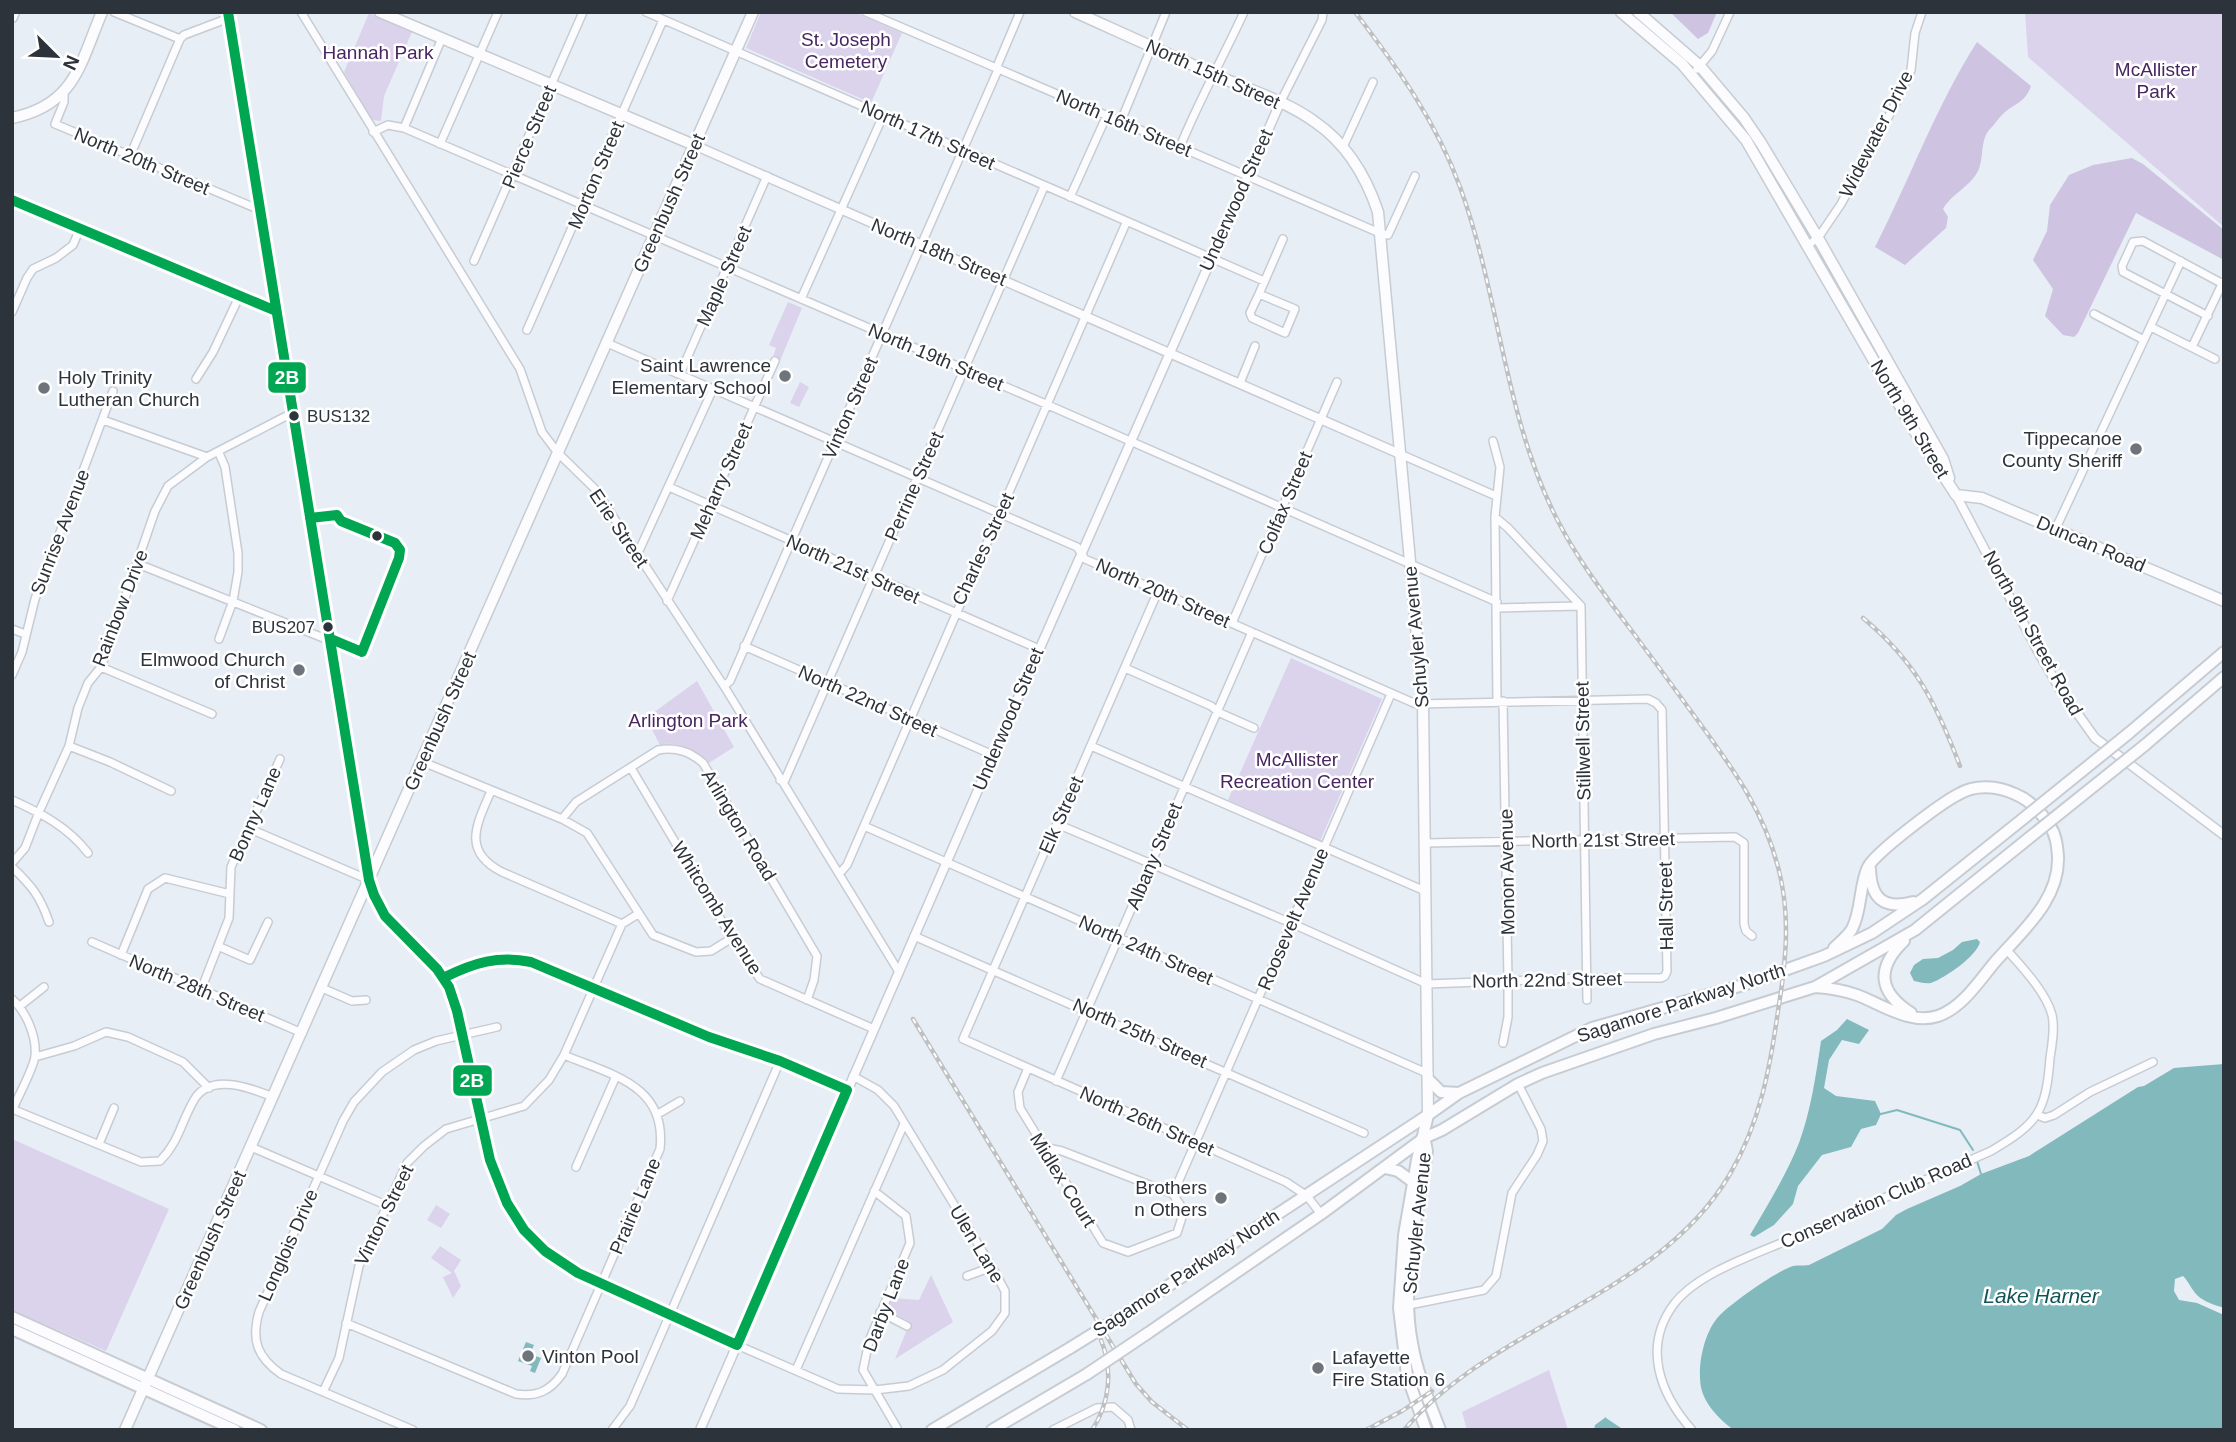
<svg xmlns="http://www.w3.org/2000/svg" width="2236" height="1442" font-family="Helvetica,sans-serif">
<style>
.green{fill:#dbd2ec}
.forest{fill:#cfc3e2}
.water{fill:#81b9bd}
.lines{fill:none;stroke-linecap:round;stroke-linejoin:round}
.stream{stroke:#81b9bd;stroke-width:2}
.minor-casing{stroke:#c7ccd3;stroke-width:10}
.tertiary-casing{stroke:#c7ccd3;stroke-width:11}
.secondary-casing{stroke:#c7ccd3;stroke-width:13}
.primary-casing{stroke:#c7ccd3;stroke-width:14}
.trunk-casing{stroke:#c7ccd3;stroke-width:14}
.minor{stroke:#fcfcfe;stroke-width:7}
.tertiary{stroke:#fcfcfe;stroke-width:8}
.secondary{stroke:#fcfcfe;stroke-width:10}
.primary{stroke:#fcfcfe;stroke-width:10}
.trunk{stroke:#fcfcfe;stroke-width:10}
.rail-casing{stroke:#bec0c2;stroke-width:4.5}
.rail{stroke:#fff;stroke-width:2;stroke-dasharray:5;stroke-linecap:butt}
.primary-bridge-casing{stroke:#c7ccd3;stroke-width:14;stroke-linecap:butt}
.trunk-bridge-casing{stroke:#c7ccd3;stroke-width:14;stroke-linecap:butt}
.primary-bridge{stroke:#fcfcfe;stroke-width:10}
.trunk-bridge{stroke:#fcfcfe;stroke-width:10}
.bus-1-casing{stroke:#fff;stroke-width:16}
.bus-1{stroke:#00a651;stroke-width:10}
.poi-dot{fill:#6e747c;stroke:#fff;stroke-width:2.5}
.bus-dot{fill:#2d333a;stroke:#fff;stroke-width:2.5}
.labels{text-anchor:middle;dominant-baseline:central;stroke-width:5;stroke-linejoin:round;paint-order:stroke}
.bus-label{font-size:17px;fill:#2d333a;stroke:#fff;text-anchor:start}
.park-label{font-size:19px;fill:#482662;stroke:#fff}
.street-label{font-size:19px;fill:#2d333a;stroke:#fff}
.poi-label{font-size:19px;fill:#2d333a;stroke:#fff;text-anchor:end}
.water-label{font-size:21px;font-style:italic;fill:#115557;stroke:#fff}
.line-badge{stroke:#fff;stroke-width:2.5}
.badge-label{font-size:19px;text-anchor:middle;font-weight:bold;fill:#fff}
</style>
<rect width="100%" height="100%" fill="#e8eef6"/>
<path class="green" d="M761 12H855L902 33 871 103 746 48Z
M2025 12H2224V227L2028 57Z
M369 13 412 32 384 96 381 121 372 120 344 72Z
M788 302 802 308 780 361 773 357 776 348 769 345Z
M800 382 809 387 799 407 790 403Z
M1291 658 1382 699 1320 841 1228 800Z
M697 681 734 747 709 763C695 751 679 740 660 745L646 718Z
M12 1139 169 1209 106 1351 12 1310Z
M436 1205 450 1214 441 1228 427 1220Z
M440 1246 461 1260 454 1271 461 1286 453 1298 443 1277 452 1273 431 1258Z
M931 1275 953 1322 895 1359 910 1322 887 1309 892 1298 919 1300Z
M1549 1370 1568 1430H1467L1462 1412Z"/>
<path class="forest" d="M1670 12H1717L1708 33 1698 39Z
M1977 42 2031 86C2025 104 2013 103 2001 116 1997 120 1995 124 1991 128 1980 138 1984 156 1979 169 1971 187 1952 193 1943 209L1948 217 1946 228 1905 265 1875 247C1910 179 1936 106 1977 42Z
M2132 158 2143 164 2224 230V260L2136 213 2078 333 2074 337 2063 335 2045 316 2053 289 2033 260 2047 231 2050 205 2069 175 2093 165Z"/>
<path class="water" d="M1977 939 1980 942C1977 956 1945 978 1931 983 1925 984 1920 982 1914 981L1910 973 1914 965 1923 959 1938 958 1953 950 1962 942Z
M1847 1019 1869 1030 1859 1044 1842 1040 1829 1060 1824 1088 1836 1096 1875 1101 1881 1114 1876 1125 1861 1129 1851 1147 1822 1155 1798 1186 1793 1204 1774 1225 1754 1237 1750 1235C1768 1205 1786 1175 1799 1143 1811 1110 1816 1075 1821 1041L1837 1030Z
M2224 1064V1308C2215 1305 2204 1302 2197 1295 2191 1289 2189 1282 2183 1276L2175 1279 2174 1291 2179 1300 2197 1303 2224 1315V1430H1734C1721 1421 1704 1404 1701 1387 1697 1366 1704 1331 1720 1315 1733 1302 1775 1272 1793 1266 1798 1265 1803 1266 1809 1265L1882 1229 1896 1215 1907 1209 1960 1186 1981 1174 2029 1156 2138 1087 2144 1086 2174 1068Z
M526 1342 534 1345 530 1354 541 1358 535 1373 530 1371 532 1366 518 1361Z
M1606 1417V1418L1624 1430H1594L1595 1425Z"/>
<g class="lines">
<path class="stream" d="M1881 1114 1897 1110 1960 1130 1973 1150
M1977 1161 1981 1174"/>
<defs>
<path id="minor" d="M114 12 180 39
M301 12 520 369 542 432 558 453 595 489 724 686 899 972
M646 12 1264 281
M866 12 1382 234 1388 235 1415 176
M1697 69 1712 51 1730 12
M64 93V102L55 124 260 210
M1280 103 1322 20 1323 12
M1121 121 1166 12
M404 128 442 38
M373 132 388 125 404 128 1048 405 1497 602
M440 144 498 12
M1180 147C1199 100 1223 58 1244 12
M1343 147 1373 82
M130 156 180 39 184 35 229 18
M1070 197 1107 115
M12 200 239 297 276 311
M1808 245 1818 238 1841 204 1899 97 1911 70 1915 33 1922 12
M474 261 583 12
M1259 294 1295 309 1285 333 1252 318 1250 313Z
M1259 294 1283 239
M801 299 883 116
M12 312 27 278 33 269 56 258 73 245 80 228
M2094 314 2144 340
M2208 316 2123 272 2122 266 2133 242 2143 241 2223 284
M2151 327 2215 359
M527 330 663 20
M607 343 1077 547 1085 559 1416 704 1648 699 1656 703 1662 710 1667 971 1665 976 1661 978H1586L1427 984 1291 923 1057 824
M2192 347 2223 282
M680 374 767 176
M196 379 213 352 239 297
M1240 383 1255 346
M103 420 207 457
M1493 441 1500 467 1495 517 1497 701
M219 453 225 467 238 553V572L233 601 219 639
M1400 454 1496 496
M669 487 1039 649
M1495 517 1508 528 1581 606 1587 1000
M2056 528 2181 261
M637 555 713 389
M138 564 331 641
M1158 591 963 1039 1286 1182 1307 1196 1321 1214
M667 601 775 361
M1497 608 1581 606
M1232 623 1337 382
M12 629 25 634
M744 646 993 755
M101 667 212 714
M1125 668 1211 706 1220 713 1254 728
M12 675 22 652 35 599 113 391
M724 686 730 681 997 72 998 64 1020 12
M1503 701 1508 980V1017L1503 1043
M69 746 110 762 171 791
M1091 746 1425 891
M423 762 562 819 587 833 653 935 696 952 711 951 732 938
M631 768 732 938 760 979 874 1029
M780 780H785L1044 187
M491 791C477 824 461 851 502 872L622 924 638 914
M12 800C41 813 68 827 88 853
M562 819 576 802 658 750C676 747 689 751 703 763L817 956 814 980 807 1000
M864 826 1429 1074
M248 828 369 880
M1425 843 1735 837 1744 843V924L1746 931 1752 936
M12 863 25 848 39 812 69 746 78 708 88 683 101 667 155 511 168 486 207 457 294 412
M12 867C32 886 40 896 49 922
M839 874 847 865C938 651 1031 437 1126 223
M914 936 1364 1133
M92 942 302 1033
M220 947 250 960 268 922
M121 955 148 889 165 878 230 894
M445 977C476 962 495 952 531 962L709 1037 780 1061 847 1090
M322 988 352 1001 366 1000
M201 990 229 918 231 867 280 759
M12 999C26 1011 37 1037 35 1056 34 1068 18 1096 13 1109
M20 1006 44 987
M35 1057 74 1046 106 1032 128 1037 183 1062 209 1088
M1028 1068 1018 1092 1020 1108 1103 1243 1128 1252 1177 1233 1184 1211 1173 1194 1391 694
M1056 1081 1252 632
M12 1109 141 1162 160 1161C179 1142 181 1122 194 1100 210 1072 251 1088 273 1097
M658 1114 680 1101
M2037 1115 2045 1118 2054 1115 2090 1092 2153 1062
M99 1144 114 1108
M251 1147 386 1205
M1043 1147 1062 1151 1173 1194
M576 1167 616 1076
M874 1191 906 1216 910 1243 869 1341 863 1370 897 1428
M967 1276 992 1267
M1409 1305 1484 1290 1496 1276 1512 1193 1537 1155 1543 1141 1541 1129 1518 1084
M880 1312 907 1326
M346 1323 516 1394C537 1397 550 1391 562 1374L660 1149C667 1085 612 1075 564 1055
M737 1345 838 1389 875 1390 909 1386 943 1370 992 1331 1005 1313V1291L992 1267 894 1106 878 1090 853 1076
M796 1370 904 1124
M323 1392 339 1358 359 1266 407 1163 424 1146 446 1129 524 1106 549 1080 564 1055 622 924
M413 1430 281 1374C257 1357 251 1340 259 1312L343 1121 354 1102 382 1072 414 1050 436 1041 497 1027
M612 1430 630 1406 780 1061
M1053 1430 1097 1408 1113 1407 1128 1420 1131 1430
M1692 1430C1660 1394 1642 1347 1674 1304 1699 1271 1763 1252 1800 1235 1864 1207 1927 1179 1991 1151 2037 1124 2046 1113 2050 1058 2052 1045 2055 1028 2052 1015 2046 992 2022 967 2006 949"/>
<path id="tertiary" d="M694 145 1400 454
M1956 495 2040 655 2060 689 2095 738 2224 835
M369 880C380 923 400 929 428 959 434 965 441 972 445 979 456 999 459 1023 464 1045 477 1100 486 1176 518 1222 533 1244 555 1260 578 1273L737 1345
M700 1430 1021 691 1280 103"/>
<path id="secondary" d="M228 12 369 879
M380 12 694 145
M1075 12C1126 35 1176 58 1227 80 1256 92 1289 103 1315 122 1347 144 1366 176 1378 212L1423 703 1428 1115
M1621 12 1682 64 1746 140 1914 430 1956 495
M1638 12 1700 66 1744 118 1761 143 1818 238 1943 459 1949 478
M12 17 14 12
M12 118C75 105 80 64 102 12
M1956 495 1982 498 2224 601
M125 1430 753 12"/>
<path id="primary" d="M1133 1309 1428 1115
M12 1317 261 1430
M12 1329 235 1430
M1148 1333 1321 1214 1424 1138
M932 1430 1070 1348
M992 1430 1087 1374"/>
<path id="trunk" d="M2129 733 2224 652
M2145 745 2224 677
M1870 869C1871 898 1883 910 1913 902
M1904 941C1876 968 1878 992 1911 1013
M1815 987C1829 988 1843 990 1857 995 1881 1004 1910 1025 1938 1016 1962 1008 1979 981 1995 962 2022 931 2060 900 2058 856 2057 845 2056 835 2050 826 2041 812 2030 800 2015 794 1998 786 1975 784 1959 794 1941 803 1876 852 1868 867 1859 886 1862 910 1852 929 1848 936 1840 942 1834 948
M1429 1080 1441 1092 1459 1093
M1424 1138 1442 1130 1518 1084 1542 1073 1654 1034 1716 1018 1815 987 1915 930 2029 838
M1425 1141 1427 1151C1418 1212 1400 1282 1412 1343 1417 1373 1429 1401 1440 1430
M1385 1168 1398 1171 1413 1182
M1426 1430 1407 1375 1399 1308 1404 1235 1417 1160 1428 1115 1459 1093 1592 1028 1743 985 1824 956 1872 933 1923 899 2024 818"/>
</defs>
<use href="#minor" class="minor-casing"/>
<use href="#tertiary" class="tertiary-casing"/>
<use href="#secondary" class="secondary-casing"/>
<use href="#primary" class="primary-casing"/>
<use href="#trunk" class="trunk-casing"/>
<use href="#minor" class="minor"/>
<use href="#tertiary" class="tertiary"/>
<use href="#secondary" class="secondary"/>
<use href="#primary" class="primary"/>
<use href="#trunk" class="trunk"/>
<defs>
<path id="rail" d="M1355 12C1397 67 1436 121 1460 187 1500 296 1504 419 1559 523 1577 558 1601 590 1625 622 1651 656 1676 691 1701 725 1734 770 1764 812 1778 867 1791 915 1786 962 1778 1011 1770 1068 1760 1123 1730 1174 1658 1297 1495 1323 1404 1430
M1863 618C1916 662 1936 703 1960 766
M913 1019 1136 1384 1152 1402 1188 1430
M1092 1430C1110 1403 1113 1370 1101 1340
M1366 1430 1402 1411 1432 1391"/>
</defs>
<use href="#rail" class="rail-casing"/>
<use href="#rail" class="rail"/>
<defs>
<path id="primary-bridge" d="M1070 1348 1133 1309
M1087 1374 1148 1333"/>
<path id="trunk-bridge" d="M2024 818 2129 733
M2029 838 2145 745"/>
</defs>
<use href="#primary-bridge" class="primary-bridge-casing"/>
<use href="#trunk-bridge" class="trunk-bridge-casing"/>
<use href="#primary-bridge" class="primary-bridge"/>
<use href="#trunk-bridge" class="trunk-bridge"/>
<defs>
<path id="bus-1" d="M228 12 369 880 374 895 385 916 437 969 449 987 457 1011 490 1160 507 1203 524 1230 545 1251 578 1273 737 1345 847 1090 780 1061 709 1037 531 962C498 955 474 963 445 977
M12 200 276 311
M310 518 337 515 341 521 395 543 400 550 399 558 362 652 331 639"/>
</defs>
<use href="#bus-1" class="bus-1-casing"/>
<use href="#bus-1" class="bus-1"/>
</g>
<g class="poi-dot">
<circle cx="785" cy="376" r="7"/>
<circle cx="44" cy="388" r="7"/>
<circle cx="2136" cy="449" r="7"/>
<circle cx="299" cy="670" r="7"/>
<circle cx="1221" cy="1198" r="7"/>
<circle cx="528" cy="1356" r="7"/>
<circle cx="1318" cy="1368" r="7"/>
</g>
<g class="bus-dot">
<circle cx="294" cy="416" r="6"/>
<circle cx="377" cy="536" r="6"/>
<circle cx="328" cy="627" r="6"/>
</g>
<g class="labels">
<g class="bus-label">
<text x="307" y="416">BUS132</text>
<text x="315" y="627" text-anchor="end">BUS207</text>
</g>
<g class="park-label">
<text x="846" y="39">St. Joseph<tspan x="846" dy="22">Cemetery</tspan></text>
<text x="378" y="52">Hannah Park</text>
<text x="2156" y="69">McAllister<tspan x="2156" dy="22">Park</tspan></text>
<text x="688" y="720">Arlington Park</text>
<text x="1297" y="759">McAllister<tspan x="1297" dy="22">Recreation Center</tspan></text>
</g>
<g class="street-label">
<text transform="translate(1213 74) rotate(24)">North 15th Street</text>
<text transform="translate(1124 123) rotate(23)">North 16th Street</text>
<text transform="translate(1876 134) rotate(-63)">Widewater Drive</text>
<text transform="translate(928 135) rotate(24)">North 17th Street</text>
<text transform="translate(529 137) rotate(-67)">Pierce Street</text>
<text transform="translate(142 161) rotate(23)">North 20th Street</text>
<text transform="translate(596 175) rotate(-67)">Morton Street</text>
<text transform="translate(1236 200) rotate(-66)">Underwood Street</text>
<text transform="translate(669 203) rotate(-66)">Greenbush Street</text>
<text transform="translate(939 252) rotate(23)">North 18th Street</text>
<text transform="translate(724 276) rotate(-66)">Maple Street</text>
<text transform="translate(936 357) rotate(23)">North 19th Street</text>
<text transform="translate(850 408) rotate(-66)">Vinton Street</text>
<text transform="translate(1910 419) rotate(59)">North 9th Street</text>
<text transform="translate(721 481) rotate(-66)">Meharry Street</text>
<text transform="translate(914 486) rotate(-66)">Perrine Street</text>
<text transform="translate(1285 503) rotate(-67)">Colfax Street</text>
<text transform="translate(619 528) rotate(56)">Erie Street</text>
<text transform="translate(60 532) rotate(-69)">Sunrise Avenue</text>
<text transform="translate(2091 544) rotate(23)">Duncan Road</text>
<text transform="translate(983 549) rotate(-65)">Charles Street</text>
<text transform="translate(853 569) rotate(24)">North 21st Street</text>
<text transform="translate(1163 593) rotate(24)">North 20th Street</text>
<text transform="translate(120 608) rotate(-69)">Rainbow Drive</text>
<text transform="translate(2033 633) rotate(61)">North 9th Street Road</text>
<text transform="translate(1416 637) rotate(-95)">Schuyler Avenue</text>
<text transform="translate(868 701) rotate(24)">North 22nd Street</text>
<text transform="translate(1008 719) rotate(-67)">Underwood Street</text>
<text transform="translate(440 721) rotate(-66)">Greenbush Street</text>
<text transform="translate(1583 741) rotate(-91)">Stillwell Street</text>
<text transform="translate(255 814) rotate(-66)">Bonny Lane</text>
<text transform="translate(1061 815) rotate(-66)">Elk Street</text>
<text transform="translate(739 825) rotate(59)">Arlington Road</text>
<text transform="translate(1603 840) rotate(-1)">North 21st Street</text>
<text transform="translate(1154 856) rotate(-67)">Albany Street</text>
<text transform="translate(1507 872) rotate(-91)">Monon Avenue</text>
<text transform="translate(1666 906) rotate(-91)">Hall Street</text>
<text transform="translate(717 908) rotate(58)">Whitcomb Avenue</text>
<text transform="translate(1293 919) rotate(-67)">Roosevelt Avenue</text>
<text transform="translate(1146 950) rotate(24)">North 24th Street</text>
<text transform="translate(1547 980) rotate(-1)">North 22nd Street</text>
<text transform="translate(197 988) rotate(23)">North 28th Street</text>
<text transform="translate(1681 1003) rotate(-18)">Sagamore Parkway North</text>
<text transform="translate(1140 1033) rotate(24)">North 25th Street</text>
<text transform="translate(1147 1121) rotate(24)">North 26th Street</text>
<text transform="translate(1063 1180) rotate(58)">Midlex Court</text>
<text transform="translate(1876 1201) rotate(-24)">Conservation Club Road</text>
<text transform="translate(635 1206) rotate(-67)">Prairie Lane</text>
<text transform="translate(384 1215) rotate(-64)">Vinton Street</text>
<text transform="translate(1417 1223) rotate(-84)">Schuyler Avenue</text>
<text transform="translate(210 1240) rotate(-66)">Greenbush Street</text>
<text transform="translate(977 1244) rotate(59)">Ulen Lane</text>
<text transform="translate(288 1245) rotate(-66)">Longlois Drive</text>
<text transform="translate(1186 1273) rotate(-33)">Sagamore Parkway North</text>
<text transform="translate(886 1305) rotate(-69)">Darby Lane</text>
</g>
<g class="poi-label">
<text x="771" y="365">Saint Lawrence<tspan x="771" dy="22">Elementary School</tspan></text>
<text x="58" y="377" text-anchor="start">Holy Trinity<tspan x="58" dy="22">Lutheran Church</tspan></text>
<text x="2122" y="438">Tippecanoe<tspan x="2122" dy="22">County Sheriff</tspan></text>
<text x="285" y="659">Elmwood Church<tspan x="285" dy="22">of Christ</tspan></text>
<text x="1207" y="1187">Brothers<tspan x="1207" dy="22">n Others</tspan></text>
<text x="542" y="1356" text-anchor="start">Vinton Pool</text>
<text x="1332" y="1357" text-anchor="start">Lafayette<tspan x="1332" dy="22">Fire Station 6</tspan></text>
</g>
<g class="water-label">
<text x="2041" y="1295">Lake Harner</text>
</g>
</g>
<g class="line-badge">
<rect x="267" y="361" width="40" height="33" rx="7" fill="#00a651"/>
<rect x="452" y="1064" width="41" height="33" rx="7" fill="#00a651"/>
</g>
<g class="badge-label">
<text x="287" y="384">2B</text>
<text x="472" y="1087">2B</text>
</g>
<rect width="2236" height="1442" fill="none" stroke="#2d333a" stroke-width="28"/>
<g transform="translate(56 56) rotate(114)" stroke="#ffffff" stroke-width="5" paint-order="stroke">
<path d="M0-5L12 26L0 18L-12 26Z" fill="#2d333a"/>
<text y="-10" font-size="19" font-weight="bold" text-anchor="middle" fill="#2d333a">N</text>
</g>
</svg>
